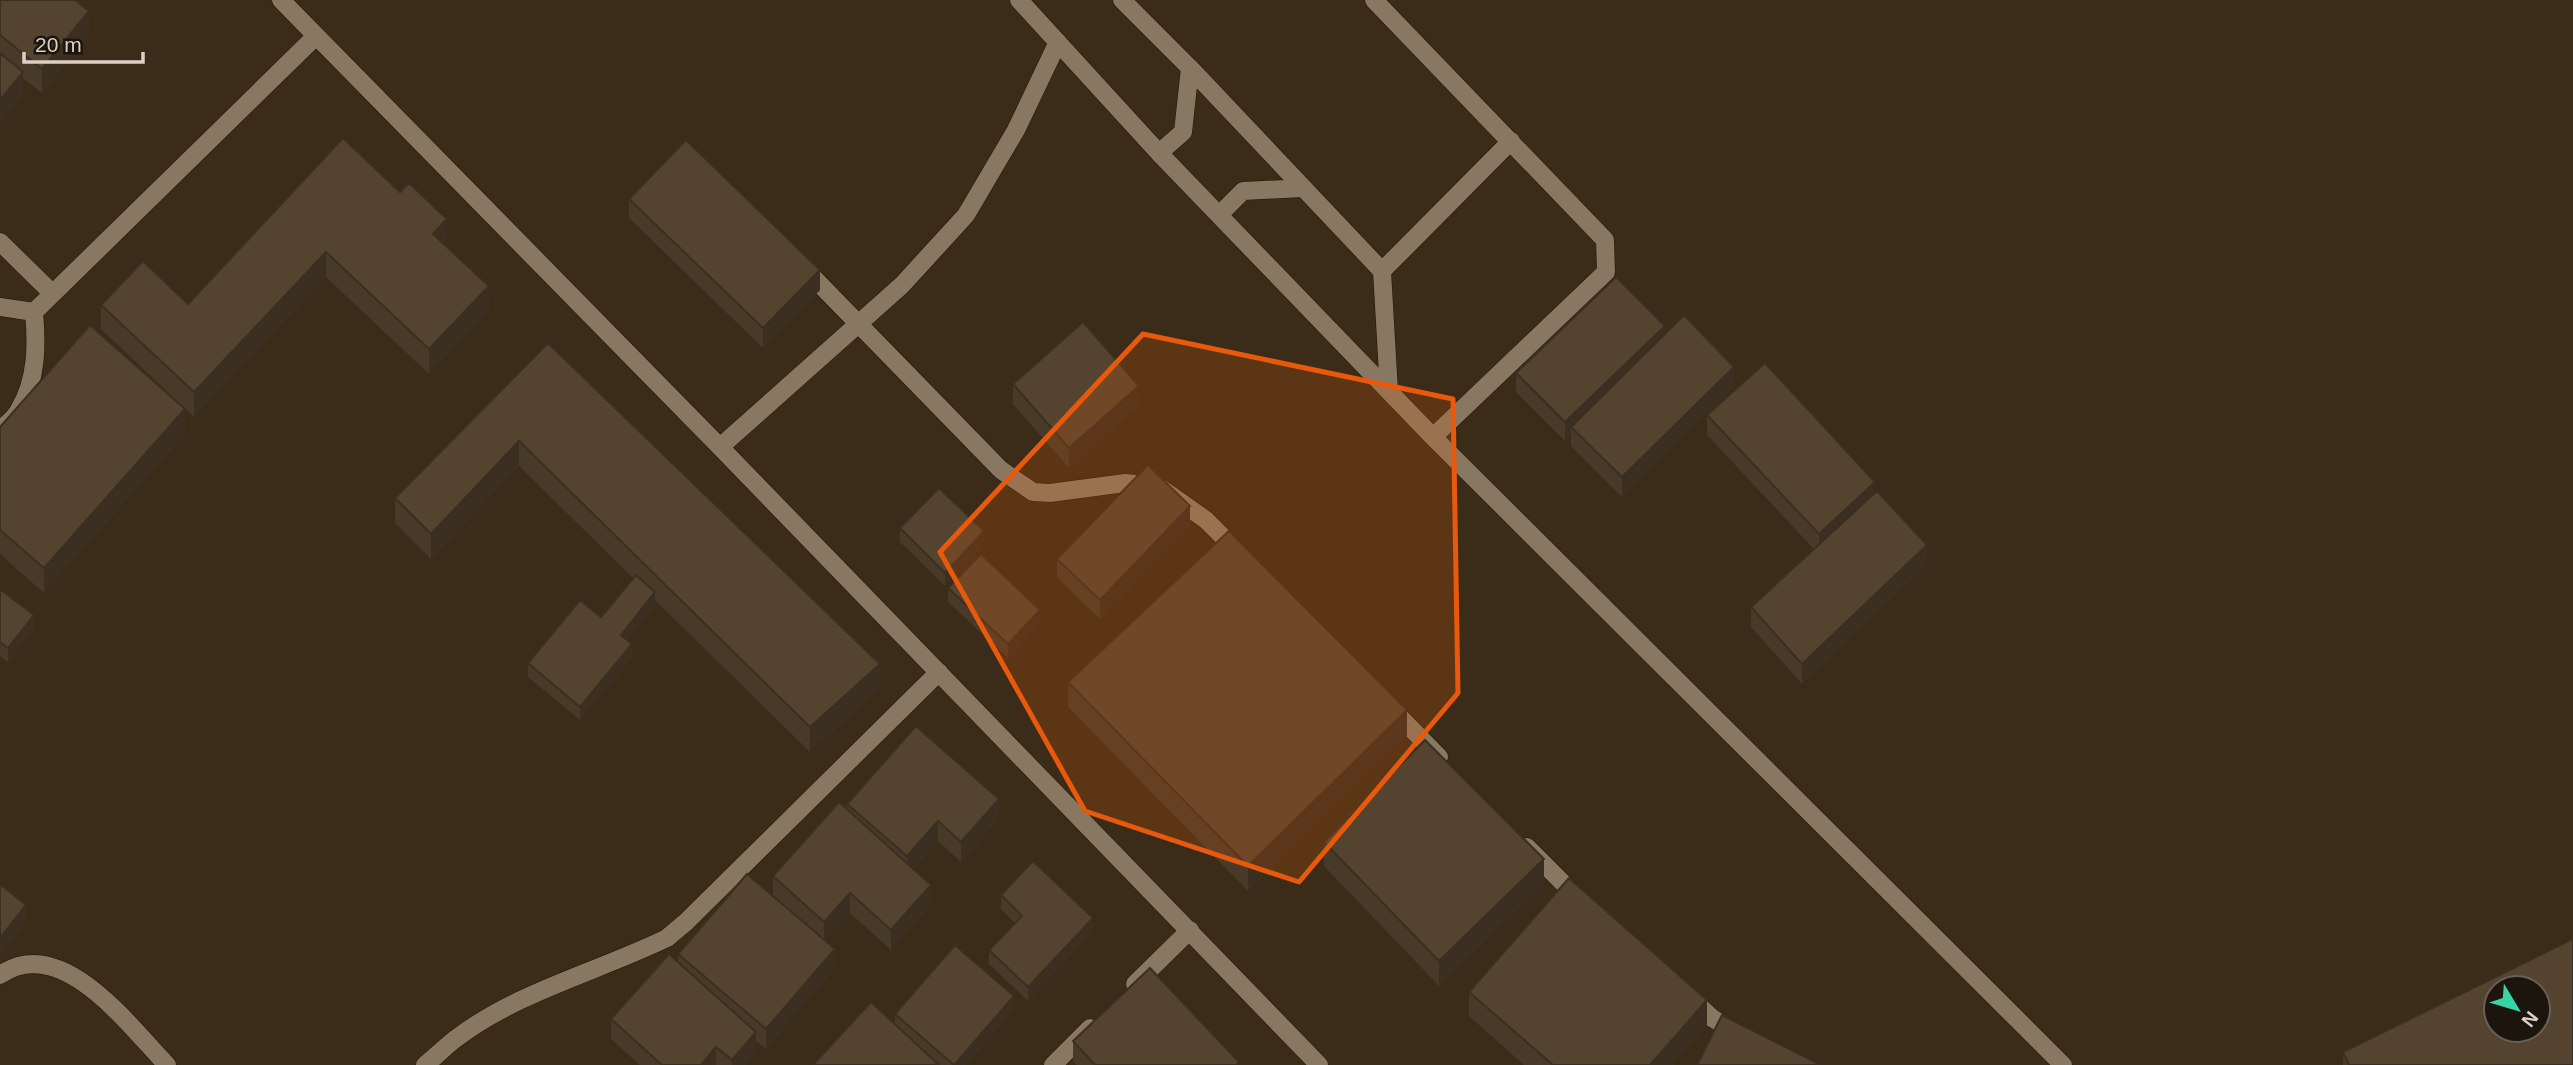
<svg xmlns="http://www.w3.org/2000/svg" width="2573" height="1065" font-family="Helvetica,sans-serif">
<style>
.lines{fill:none;stroke-linecap:round;stroke-linejoin:round}
.lane-casing{stroke:#211402;stroke-width:19}
.street-casing{stroke:#211402;stroke-width:19}
.lane{stroke:#887862;stroke-width:18}
.street{stroke:#887862;stroke-width:18}
.wall{fill:#473a28}
.shaded-wall{fill:#3a2f21}
.building{fill:#53432f;stroke:#3a2f21;stroke-width:2;fill-rule:evenodd}
.marked{fill:#e8590c;fill-opacity:0.2;stroke:#e8590c;stroke-width:5;stroke-linejoin:round}
</style>
<rect width="100%" height="100%" fill="#3a2c18"/>
<g class="lines">
<defs>
<path id="lane" d="M1019 0 1159 153 1433 437 2063 1065
M1122 0 1190 68 1382 271
M1374 0 1605 240 1606 272 1433 437
M1159 153 1183 132 1190 68
M1220 214 1243 191 1303 188
M0 242 52 293
M805 269 1001 470 1033 492 1050 493 1125 483 1158 486 1206 520 1238 552
M1389 391 1382 271 1511 141
M720 447 902 285 966 215 1016 130 1058 42
M1390 707 1439 757
M1527 847 1579 899
M1689 997 1712 1018 1739 1034"/>
<path id="street" d="M281 0 720 447 1319 1065
M0 307 34 312
M34 312 316 36
M0 431C6 424 15 418 19 410 37 380 37 345 34 312
M0 975C61 932 129 1026 167 1065
M1135 984 1190 930
M425 1065C435 1057 444 1048 454 1040 516 992 597 972 667 938L686 922 939 672
M1053 1065 1090 1028"/>
</defs>
<use href="#lane" class="lane-casing"/>
<use href="#street" class="street-casing"/>
<use href="#lane" class="lane"/>
<use href="#street" class="street"/>
</g>
<path class="wall" d="M0 0 89 36 42 93 23 78V97L0 124Z
M343 138 447 244 445 246 489 311 429 374 326 277 194 417 101 329V305L188 304Z
M629 199 820 290 763 348 629 218Z
M1665 334 1734 386 1622 497 1571 446V435L1565 441 1516 392V373Z
M548 343 880 688 810 752 655 600V606L627 640 632 658 580 720 528 677V663L601 617 633 578 519 466 431 559 395 523V498Z
M1013 384 1139 406 1069 468 1013 404Z
M1707 415 1875 494 1927 565 1802 684 1751 627V607L1814 549 1707 435Z
M0 427 185 434 44 593 0 554Z
M1190 526 1100 619 1057 578V559Z
M900 528 984 545 945 586 900 542Z
M948 588 1040 624 1008 658 948 602Z
M0 589 34 629 8 662 0 656Z
M1068 682 1407 735 1248 891 1068 707Z
M847 804 999 819 961 862 938 841 913 869 931 905 891 950 850 913 825 940 835 968 766 1049 756 1041V1052L745 1065H640L611 1039V1019L678 963V954L773 896V876L847 810Z
M1324 842 1544 884 1439 986 1324 866Z
M1001 895 1093 932 1028 1001 989 964V950L1015 923 1001 909Z
M1469 992 1707 1024 1672 1065H1524L1469 1016Z
M1014 1010 966 1065H813L895 1025V1014Z
M1073 1041 1239 1065H1077L1073 1061Z
M2343 1052 2573 1065H2343Z"/>
<path class="shaded-wall" d="M89 11V36L42 93V69Z
M23 72V97L0 124V100Z
M447 219V244L433 259V234Z
M326 252V277L194 417V392Z
M820 270V290L763 348V328Z
M489 286V311L429 374V349Z
M1665 326V346L1571 427V435L1565 441V422Z
M1734 367V386L1622 497V477Z
M1139 386V406L1069 468V448Z
M185 409V434L44 593V568Z
M519 441V466L431 559V534Z
M1875 482V501L1819 554V534Z
M1190 506V526L1100 619V600Z
M984 531V545L945 586V573Z
M1927 545V565L1802 684V664Z
M655 592V606L621 648V635Z
M1040 610V624L1008 658V644Z
M34 615V629L8 662V648Z
M632 644V658L580 720V707Z
M880 664V688L810 752V727Z
M1407 710V735L1248 891V866Z
M999 799V819L961 862V842Z
M938 821V841L907 876V856Z
M1544 859V884L1439 986V961Z
M931 885V905L891 950V930Z
M850 893V913L824 942V922Z
M26 905V924L0 957V938Z
M1093 918V932L1028 1001V987Z
M835 949V968L766 1049V1029Z
M1014 996V1010L966 1065H954Z
M1707 1000V1024L1672 1065H1650Z
M756 1032V1052L745 1065H732V1060Z
M716 1047V1065H701Z"/>
<path class="building" d="M0 0H75L89 11 42 69 0 35Z
M0 53 23 72 0 100Z
M343 138 400 192 409 183 447 219 433 234 489 286 429 349 326 252 194 392 101 305 143 261 188 304Z
M686 140 820 270 763 328 629 199Z
M1616 277 1665 326 1565 422 1516 373Z
M1684 315 1734 367 1622 477 1571 427Z
M1083 322 1139 386 1069 448 1013 384Z
M90 325 185 409 44 568 0 530V427Z
M548 343 880 664 810 727 519 441 431 534 395 498Z
M1765 363 1875 482 1819 534 1707 415Z
M1148 465 1190 506 1100 600 1057 559Z
M939 488 984 531 945 573 900 528Z
M1877 491 1927 545 1802 664 1751 607Z
M1229 531 1407 710 1248 866 1068 682Z
M981 554 1040 610 1008 644 948 588Z
M636 575 655 592 621 635 632 644 580 707 528 663 580 600 601 617Z
M0 589 34 615 8 648 0 642Z
M916 726 999 799 961 842 938 821 907 856 847 804Z
M1425 740 1544 859 1439 961 1324 842Z
M839 802 931 885 891 930 850 893 824 922 773 876Z
M1033 861 1093 918 1028 987 989 950 1022 916 1001 895Z
M747 874 835 949 766 1029 678 954Z
M1569 878 1707 1000 1650 1065H1553L1469 992Z
M0 884 26 905 0 938Z
M2573 939V1065H2349L2343 1052ZM2496 988H2538V1030H2496Z
M955 945 1014 996 954 1065 895 1014Z
M669 954 756 1032 732 1060 716 1047 701 1065H662L611 1019Z
M1150 968 1239 1062 1236 1065H1095L1073 1041Z
M871 1002 939 1065H813Z
M1722 1015 1821 1065H1697Z"/>
<path class="marked" d="M1143 334 1453 399 1458 693 1299 882 1085 811 940 552Z"/>
<g transform="translate(2517 1009) rotate(128)"><circle r="33" fill="#1c150d" stroke="#686057" stroke-width="2"/>
<path d="M0-5L12 26L0 18L-12 26Z" fill="#38d4a6"/>
<text y="-10" font-size="19" font-weight="bold" text-anchor="middle" fill="#dad0c5">N</text>
</g>
<path d="M24 52v10h119v-10" fill="none" stroke="#dad0c5" stroke-width="3.5"/>
<text x="35" y="52" font-size="21" fill="#dad0c5" stroke="#1c150d" stroke-width="5" paint-order="stroke">20 m</text>
</svg>
